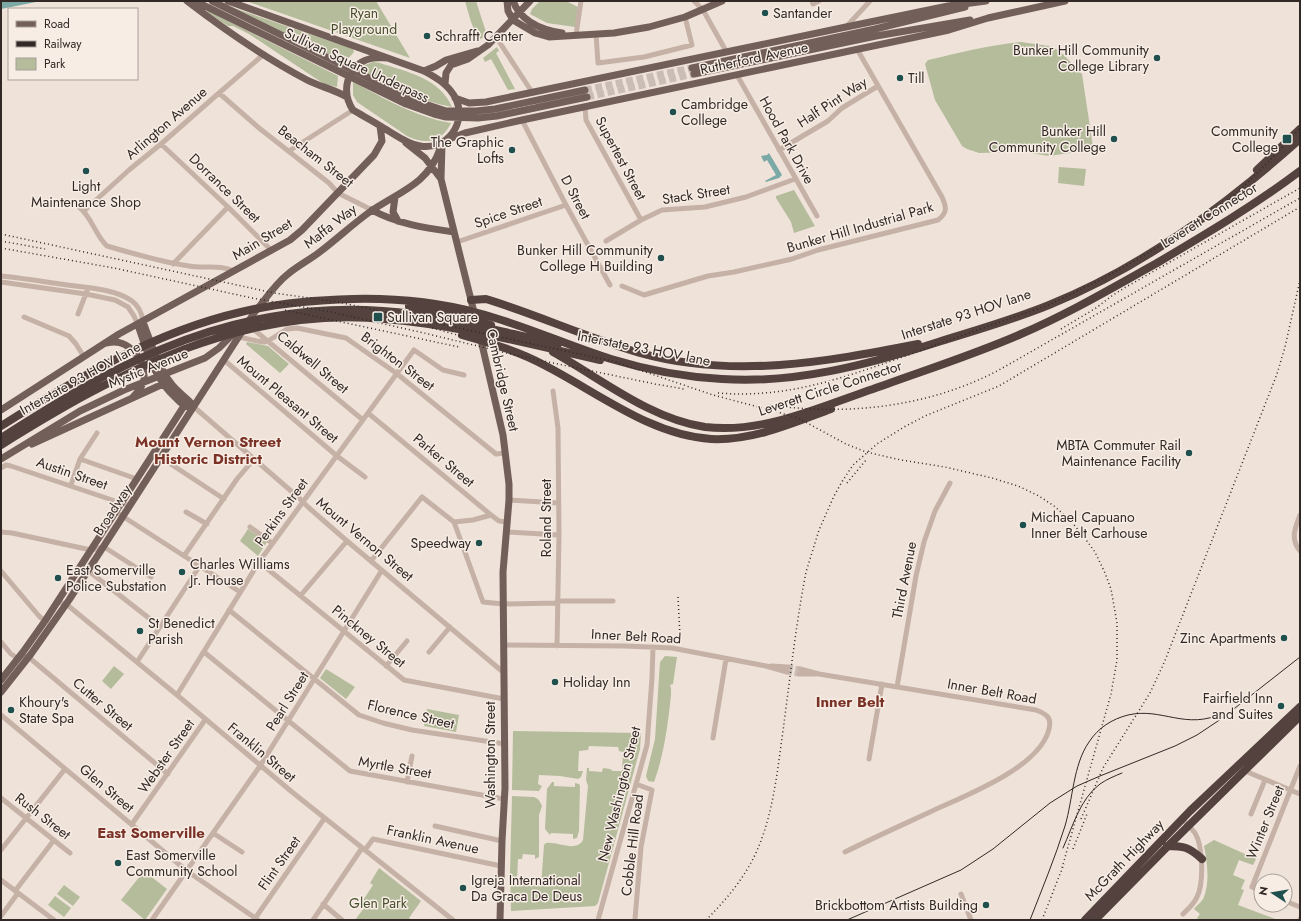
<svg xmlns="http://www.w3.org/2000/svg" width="1301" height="921" font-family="Jost,sans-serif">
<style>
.green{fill:#b4bc9b}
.water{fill:#7ba9a6}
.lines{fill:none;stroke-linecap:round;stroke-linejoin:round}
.minor-tunnel{stroke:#c9bdb5;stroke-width:5;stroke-dasharray:5 2.5;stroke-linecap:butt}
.major-tunnel{stroke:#c9bdb5;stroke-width:7;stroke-dasharray:7 3.5;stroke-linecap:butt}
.minor{stroke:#c5b1a6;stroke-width:5}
.major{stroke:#735f59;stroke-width:7}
.highway{stroke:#53423e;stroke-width:8}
.tram{stroke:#322926;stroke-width:1}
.rail{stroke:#322926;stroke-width:1.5;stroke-dasharray:1 3;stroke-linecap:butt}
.poi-dot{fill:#20504e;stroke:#f7ede5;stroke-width:1.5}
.labels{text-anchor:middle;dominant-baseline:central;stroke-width:3;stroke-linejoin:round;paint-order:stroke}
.park-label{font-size:14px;fill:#464e2c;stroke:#f7ede5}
.poi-label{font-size:14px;fill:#322926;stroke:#f7ede5;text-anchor:start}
.street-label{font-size:14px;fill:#322926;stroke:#f7ede5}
.neighbourhood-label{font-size:15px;font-weight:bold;fill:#7b3226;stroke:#f7ede5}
</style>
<rect width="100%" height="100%" fill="#efe2d9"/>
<path class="green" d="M246 1H376L410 58Z
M465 1H476L487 35 479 40 471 22Z
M540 1H566L578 7 575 27 547 23 530 14 532 9Z
M231 7 353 49 354 52 345 62Z
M208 11 338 76 337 87 324 84 249 34 233 26H228L207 12Z
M1021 42 1049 46 1060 51 1082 74 1093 147 1090 150 1049 156 1023 152 979 153 967 149 962 146 935 100 925 64 928 60C959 53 989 45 1021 42Z
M497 47 499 51 496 53 515 89 508 90 491 59 485 62 483 58Z
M373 62 380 63C407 72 440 78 452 107 418 101 389 84 359 70L365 65Z
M353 82C384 98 415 117 451 123 441 143 426 145 407 136L357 102 353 95Z
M1059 167 1086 169 1084 186 1058 183Z
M794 190 815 226 794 233 791 222 776 198V196Z
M247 342 268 346 289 364 280 373 246 344Z
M248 529 267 542 258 556 240 541Z
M665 656 677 657 673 684 670 685 671 688V695C668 724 664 755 654 782L648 781 646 776 655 739 660 662Z
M114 666 124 674 111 689 102 681Z
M326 669 355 687 346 699 320 678Z
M427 709 459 715 456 732 424 726Z
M513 731 641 733 640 749 598 903 595 906 511 911 510 874 512 796 534 797 538 799 540 802 542 806 539 815V857L535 859V855L523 854 522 859H518L517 881 522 882V885L541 886 544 845 546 843C557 841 576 853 583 840L588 786 586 780 587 768H589V771L602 772 603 768 610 769 613 771H622L623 752 619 751 618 747 589 746 588 750 579 751 578 771H583L581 777 578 779 560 776 539 775 538 784 542 786 539 791 512 790Z
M552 782H554V786L575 787V783L579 784 580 786 579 831 577 838 573 839V834L551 833 550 835 545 829 547 789Z
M1214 840 1256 859 1253 865 1239 860 1233 875 1245 880 1241 889 1244 890 1238 905 1278 920H1197L1198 919 1197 918 1200 914 1194 909C1197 905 1203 901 1204 897 1210 881 1207 861 1204 846Z
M379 868 421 901 409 918 412 920H355L364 908 360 905 373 885 370 883Z
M144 871 167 889 145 920 121 900Z
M64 885 80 897 73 906 57 894Z
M55 896 71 908 64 917 48 905Z"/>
<path class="water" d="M1 1H41L1 9Z
M769 153 782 175 779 178 766 182 765 181 776 175 767 160 764 162 761 156 767 155Z"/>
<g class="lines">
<path class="minor-tunnel" d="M788 667 800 669
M787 672 799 674"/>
<path class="major-tunnel" d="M585 90 692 68
M587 97 694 74"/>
<path class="minor" d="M694 1 703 10 726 51
M812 1 813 4 819 1
M846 27 870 1
M596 34 598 63 644 57 692 45 685 17
M576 35 581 1
M496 37 532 92
M737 75 817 216
M219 93 259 128 329 183 338 193 372 210
M585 107 586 120 641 220
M522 120 566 205 610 285
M161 144 228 207 271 250
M779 150 828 121 842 108 878 86
M289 151 353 110
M79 207C92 217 95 235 107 246 134 254 161 262 189 266 204 269 220 264 234 271
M84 211 129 170 161 144 219 93 264 54
M606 241 641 220 662 210 705 207 746 197 795 179
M457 242 566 205
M173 264 228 207
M1 276C21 278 40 281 60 284 81 287 114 288 132 301 139 306 142 313 143 322
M1 282 86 294 115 300 128 307 134 316 138 325
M622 286 644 295 708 276 734 272 792 259 818 250 938 220C947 213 947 208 942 197L857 49
M78 314 87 291
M24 317 69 336 76 344 84 357
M253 329 363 420
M239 337 257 341 264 342 268 341 287 329 297 328 346 338 396 373 496 454 505 453
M224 360 337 456 365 477
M553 391 558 428 559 535 557 646
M194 407 298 497 308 507 347 541 503 672
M368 413 491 515 499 521 508 522
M154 453 224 499
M80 459 137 479
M1 468 6 465 11 466 130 506
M71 485 80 459 97 433
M509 500 558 503
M116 512 240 592
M186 512 207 524
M1300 515C1295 528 1290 539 1300 551
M454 522 473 520 491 515
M250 527 272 543
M1 532 12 533 91 550 104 547 151 577
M507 532 559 535
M184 556 237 479 254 459
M371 561 422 497 454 522 483 602 503 604 557 603
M259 562 404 680 504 699
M86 569 159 626
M1 571 39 616 45 621
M301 595 347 541
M557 601H613
M57 602 66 604 71 608 177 695 292 792 453 920
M229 610 359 715 383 723 412 730 505 744
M1 642 11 654 19 659
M504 645 625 646 672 648 766 666 787 672
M204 652 350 771 504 799
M429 652 450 627
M20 656 29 657 32 660 168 774
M137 662 199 567
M386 666 407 641
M771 666 788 667
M800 669 819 674 1036 710C1046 714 1052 717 1049 729 1040 768 964 796 930 812 902 825 873 838 845 852
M799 674H816
M897 687 916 576 924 542 935 511 950 483
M177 695 259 562 414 350 443 370 464 375
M1 715 187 871 258 920
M713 738 726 659
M869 759 882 684
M1245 771 1300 794
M407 782 412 756
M1 798 70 853
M1251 814 1265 780
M1182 819C1186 823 1191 828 1195 833 1203 846 1204 883 1197 897 1194 904 1188 909 1183 914
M132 824 205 720
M435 826 502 841
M213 833 242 852
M1 850 65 769
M365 850 373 839 501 866
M1 880 54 920
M15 891 54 840
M1261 891 1252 887 1300 766
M961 894 971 920
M1285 901 1300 907
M323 904 342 920
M1 916 18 893
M635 919 641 847 652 790 636 784
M152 920 260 766 382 570
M254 920 324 819
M313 920 362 848
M598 920 647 745 652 678 653 647
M1300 920V919"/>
<path class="major" d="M187 1C225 30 265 58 307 80 321 87 333 89 347 97
M195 1 406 104 434 114 446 117 478 118 497 116 587 97
M212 1 416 101 446 111H476L495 109 585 90
M228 1 424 71C437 78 449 85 456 99 467 123 447 151 420 146 407 144 394 134 382 127 373 121 363 116 353 110 341 92 346 66 369 59 375 57 381 58 387 58
M507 1 508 11 513 20 535 33 549 37 614 33 649 27 685 17 722 1
M513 1C521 22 542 30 562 33
M692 68 875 29 965 7
M424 71 436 66 446 60 477 51
M694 74 876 36 970 20
M445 84 446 73 451 65 468 59 488 45 530 1
M455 98 469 103 486 102 846 27 948 6 986 1
M449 139 465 133 522 120 949 30 988 18 1065 1
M406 143 425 158 441 179
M442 144 441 179 475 316
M395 197 393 212 398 221
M372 210C397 224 426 228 454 232
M143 322C151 342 157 365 170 382 176 391 185 396 192 404
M138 325C147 351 154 379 176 398 180 402 183 406 189 407
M480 336 503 435 509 484V500L503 572 505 788 502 841 500 920
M107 343C127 337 146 359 144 379 143 386 138 392 133 397
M1 410 119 334 290 240 302 230 374 155 382 141 380 126
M32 444 163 384 167 379
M1 459 80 411 124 390 205 358 219 348 234 333
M1 680 23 652 45 621 184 406 190 402
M1 692 31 654 69 600 254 313C265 300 275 284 288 274 299 265 311 259 321 251 338 238 354 223 371 211 399 192 428 184 440 149"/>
<path class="highway" d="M1257 170 1300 129
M471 300 486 299C538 315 588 338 640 353 733 379 826 362 918 344
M409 306 452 313 491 325
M462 335C490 343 518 351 544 365 597 392 650 435 711 439 753 441 793 423 831 409
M553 352C600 378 650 419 705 427 763 434 820 407 873 389 922 371 973 355 1021 334 1068 314 1112 288 1157 263 1206 234 1255 205 1300 171
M1 426C76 379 154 332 241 312 278 303 315 300 353 299 395 298 437 302 478 313 524 325 566 345 611 359 647 370 684 377 722 379 794 384 867 365 935 343 973 331 1012 320 1049 305 1143 267 1225 206 1300 139
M1 438C53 405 105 372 162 349 231 320 308 305 383 311 442 315 501 332 558 344
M1 445C118 372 243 305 385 319 458 325 529 344 600 360
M1167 846C1184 846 1189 847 1202 859
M1085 920 1190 811 1300 707
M1095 920 1169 845 1300 716"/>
<path class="tram" d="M1063 848C1073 826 1080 799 1100 784 1107 779 1115 776 1122 773
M847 920 961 870 993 849 1050 803 1077 786 1100 776 1175 746 1197 735 1221 719 1300 657
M1030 920C1042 889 1055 858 1065 826 1073 799 1073 765 1089 742 1098 728 1112 719 1128 715 1162 707 1186 731 1223 713"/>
<path class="rail" d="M1 234 274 293 338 302 616 362 713 395 770 410 798 418 846 444 866 452 901 460 945 467 992 478 1018 486 1039 496 1054 506 1070 520 1084 537 1095 552 1105 573 1111 589 1117 623V660L1111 694 1062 868
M1 241 45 249
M1 248 114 268 252 298 331 312 424 333 519 356 655 384 684 389
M285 310 459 347
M432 328 461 336
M1061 329 1096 308 1113 295 1126 287 1300 188
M718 393C790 399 848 376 914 353 958 337 1002 321 1046 306 1102 280 1157 251 1206 214 1215 208 1223 203 1231 197 1256 176 1278 152 1300 128
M770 405C848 416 929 407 999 370L1300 198
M847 483 866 460
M678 597 680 636
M1081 819 1103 768 1150 693 1164 663 1277 374 1285 347 1300 280
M1073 849 1087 814
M706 920C725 901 742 881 754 857 773 818 777 773 783 731 790 678 796 624 806 572L819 530 834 496 843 480 853 465 877 444 904 427 925 416 999 386 1300 207
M1042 920 1064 864"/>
</g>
<g class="poi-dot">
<circle cx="765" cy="13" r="4"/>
<circle cx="427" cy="36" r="4"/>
<circle cx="1157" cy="58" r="4"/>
<circle cx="900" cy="78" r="4"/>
<circle cx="673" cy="112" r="4"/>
<circle cx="1114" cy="139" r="4"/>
<rect x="1282" y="134" width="10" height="10" rx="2"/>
<circle cx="512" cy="150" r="4"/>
<circle cx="86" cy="171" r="4"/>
<circle cx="661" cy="258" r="4"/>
<rect x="373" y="312" width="10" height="10" rx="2"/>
<circle cx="1189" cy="453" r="4"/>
<circle cx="1023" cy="525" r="4"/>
<circle cx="479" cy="543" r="4"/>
<circle cx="182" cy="572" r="4"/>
<circle cx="58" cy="578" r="4"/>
<circle cx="140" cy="631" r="4"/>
<circle cx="1284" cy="638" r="4"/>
<circle cx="555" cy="682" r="4"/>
<circle cx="1281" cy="706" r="4"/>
<circle cx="11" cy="710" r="4"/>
<circle cx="118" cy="863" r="4"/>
<circle cx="463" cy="888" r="4"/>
<circle cx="986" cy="905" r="4"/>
</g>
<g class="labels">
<g class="park-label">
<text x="364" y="13">Ryan<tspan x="364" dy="16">Playground</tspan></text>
<text x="378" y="903">Glen Park</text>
</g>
<g class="poi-label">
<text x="773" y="13">Santander</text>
<text x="435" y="36">Schrafft Center</text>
<text x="1149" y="50" text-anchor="end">Bunker Hill Community<tspan x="1149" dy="16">College Library</tspan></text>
<text x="908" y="78">Till</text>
<text x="681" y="104">Cambridge<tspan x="681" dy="16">College</tspan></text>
<text x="1106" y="131" text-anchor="end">Bunker Hill<tspan x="1106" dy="16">Community College</tspan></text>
<text x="1278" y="131" text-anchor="end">Community<tspan x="1278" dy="16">College</tspan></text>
<text x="504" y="142" text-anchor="end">The Graphic<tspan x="504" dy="16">Lofts</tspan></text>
<text x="86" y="186" text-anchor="middle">Light<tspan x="86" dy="16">Maintenance Shop</tspan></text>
<text x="653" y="250" text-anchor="end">Bunker Hill Community<tspan x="653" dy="16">College H Building</tspan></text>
<text x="387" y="317">Sullivan Square</text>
<text x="1181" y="445" text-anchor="end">MBTA Commuter Rail<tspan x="1181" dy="16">Maintenance Facility</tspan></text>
<text x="1031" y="517">Michael Capuano<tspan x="1031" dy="16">Inner Belt Carhouse</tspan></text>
<text x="471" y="543" text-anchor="end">Speedway</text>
<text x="190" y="564">Charles Williams<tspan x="190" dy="16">Jr. House</tspan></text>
<text x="66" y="570">East Somerville<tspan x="66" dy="16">Police Substation</tspan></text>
<text x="148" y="623">St Benedict<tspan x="148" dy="16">Parish</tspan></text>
<text x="1276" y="638" text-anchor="end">Zinc Apartments</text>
<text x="563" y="682">Holiday Inn</text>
<text x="1273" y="698" text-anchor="end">Fairfield Inn<tspan x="1273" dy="16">and Suites</tspan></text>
<text x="19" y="702">Khoury's<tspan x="19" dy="16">State Spa</tspan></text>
<text x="126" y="855">East Somerville<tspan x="126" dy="16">Community School</tspan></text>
<text x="471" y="880">Igreja International<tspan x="471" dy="16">Da Graca De Deus</tspan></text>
<text x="978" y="905" text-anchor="end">Brickbottom Artists Building</text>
</g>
<g class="street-label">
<text transform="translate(754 58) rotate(-12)">Rutherford Avenue</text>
<text transform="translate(357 65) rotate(25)">Sullivan Square Underpass</text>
<text transform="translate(832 102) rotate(-33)">Half Pint Way</text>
<text transform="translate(166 123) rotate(-41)">Arlington Avenue</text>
<text transform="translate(787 140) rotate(61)">Hood Park Drive</text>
<text transform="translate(316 156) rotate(38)">Beacham Street</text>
<text transform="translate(621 158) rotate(62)">Supertest Street</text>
<text transform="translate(225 188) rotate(44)">Dorrance Street</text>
<text transform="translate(696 194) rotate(-9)">Stack Street</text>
<text transform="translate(576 197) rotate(62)">D Street</text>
<text transform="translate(508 212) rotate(-19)">Spice Street</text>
<text transform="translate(1209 215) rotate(-32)">Leverett Connector</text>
<text transform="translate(330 226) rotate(-38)">Maffa Way</text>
<text transform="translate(860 227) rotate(-16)">Bunker Hill Industrial Park</text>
<text transform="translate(262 239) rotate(-31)">Main Street</text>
<text transform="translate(966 314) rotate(-18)">Interstate 93 HOV lane</text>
<text transform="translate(644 348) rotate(11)">Interstate 93 HOV lane</text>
<text transform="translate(398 361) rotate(37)">Brighton Street</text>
<text transform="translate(313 362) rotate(40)">Caldwell Street</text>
<text transform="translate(148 368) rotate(-22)">Mystic Avenue</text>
<text transform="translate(80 378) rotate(-29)">Interstate 93 HOV lane</text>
<text transform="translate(503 380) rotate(77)">Cambridge Street</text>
<text transform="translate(830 388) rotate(-18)">Leverett Circle Connector</text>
<text transform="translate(288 399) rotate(40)">Mount Pleasant Street</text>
<text transform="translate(444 460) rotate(40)">Parker Street</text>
<text transform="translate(72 473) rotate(19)">Austin Street</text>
<text transform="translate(112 510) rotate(-57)">Broadway</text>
<text transform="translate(281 512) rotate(-54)">Perkins Street</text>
<text transform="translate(546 518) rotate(-90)">Roland Street</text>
<text transform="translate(365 539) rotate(40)">Mount Vernon Street</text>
<text transform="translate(904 580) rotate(-79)">Third Avenue</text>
<text transform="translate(369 636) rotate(39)">Pinckney Street</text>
<text transform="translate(636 636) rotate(3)">Inner Belt Road</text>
<text transform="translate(992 691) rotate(10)">Inner Belt Road</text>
<text transform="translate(287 701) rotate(-58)">Pearl Street</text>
<text transform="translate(103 704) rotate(40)">Cutter Street</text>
<text transform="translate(411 714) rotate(13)">Florence Street</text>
<text transform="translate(262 752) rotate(40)">Franklin Street</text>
<text transform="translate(490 755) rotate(-90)">Washington Street</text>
<text transform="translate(166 756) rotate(-55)">Webster Street</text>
<text transform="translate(395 767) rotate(10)">Myrtle Street</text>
<text transform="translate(107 788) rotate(40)">Glen Street</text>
<text transform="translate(619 794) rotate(-76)">New Washington Street</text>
<text transform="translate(43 816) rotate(38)">Rush Street</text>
<text transform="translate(1265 822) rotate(-68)">Winter Street</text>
<text transform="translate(433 839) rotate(12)">Franklin Avenue</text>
<text transform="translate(632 845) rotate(-83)">Cobble Hill Road</text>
<text transform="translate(1124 860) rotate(-46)">McGrath Highway</text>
<text transform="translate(279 863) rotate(-55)">Flint Street</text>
</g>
<g class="neighbourhood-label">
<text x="208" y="442">Mount Vernon Street<tspan x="208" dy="17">Historic District</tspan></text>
<text x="850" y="702">Inner Belt</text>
<text x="151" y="833">East Somerville</text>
</g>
</g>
<rect width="1301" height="921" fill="none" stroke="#322926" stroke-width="4"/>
<rect x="8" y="8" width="130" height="72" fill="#f7ede5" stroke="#a89f99"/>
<rect x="16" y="21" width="20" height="6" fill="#735f59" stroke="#a89f99"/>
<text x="44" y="28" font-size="12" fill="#322926">Road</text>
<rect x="16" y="41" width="20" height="6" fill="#322926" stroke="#a89f99"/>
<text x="44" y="48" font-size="12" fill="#322926">Railway</text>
<rect x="16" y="58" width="20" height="12" fill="#b4bc9b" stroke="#a89f99"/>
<text x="44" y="68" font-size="12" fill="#322926">Park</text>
<g transform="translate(1273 893) rotate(282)"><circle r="19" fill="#f7ede5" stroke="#a89f99"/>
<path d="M0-3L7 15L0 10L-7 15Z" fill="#20504e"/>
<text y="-6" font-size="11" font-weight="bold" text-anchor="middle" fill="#322926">N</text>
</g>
</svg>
